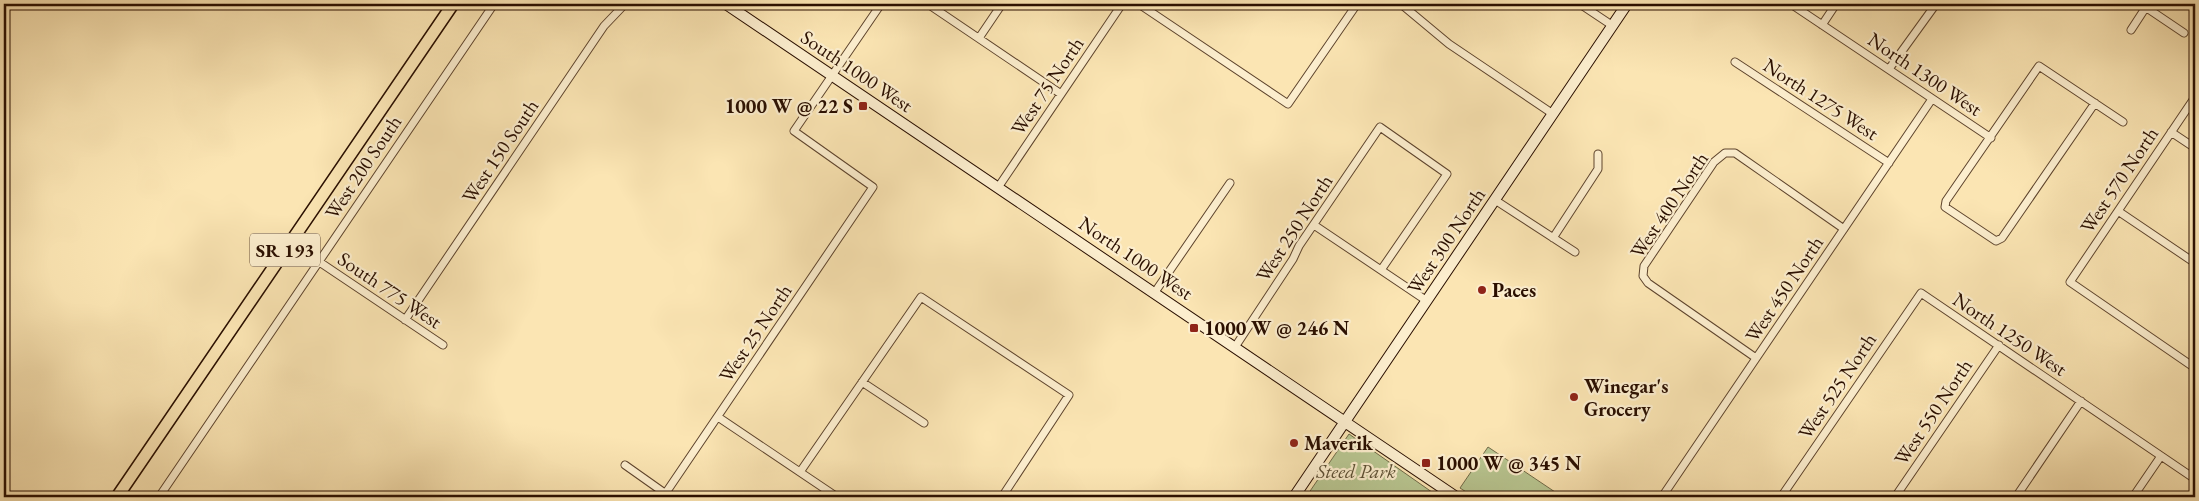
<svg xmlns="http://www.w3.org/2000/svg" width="2199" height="501" font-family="'EB Garamond',serif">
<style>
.green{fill:#b8c691;stroke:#716a48}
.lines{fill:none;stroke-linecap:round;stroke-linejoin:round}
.street-casing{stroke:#5e442d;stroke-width:9}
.secondary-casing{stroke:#2a0f00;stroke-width:12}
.primary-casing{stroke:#2a0f00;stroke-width:14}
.street{stroke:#fceece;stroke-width:7}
.secondary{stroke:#fceece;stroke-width:10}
.primary{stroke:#fbe5b3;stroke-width:11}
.poi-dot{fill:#8f2418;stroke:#fceece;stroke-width:2}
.labels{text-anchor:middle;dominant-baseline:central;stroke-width:4.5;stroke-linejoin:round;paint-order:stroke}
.shield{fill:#fceece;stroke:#69523e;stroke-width:1}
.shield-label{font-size:19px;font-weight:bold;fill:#2a0f00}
.street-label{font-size:20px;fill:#2a0f00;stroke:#fceece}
.poi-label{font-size:20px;font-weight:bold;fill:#2a0f00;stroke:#fceece;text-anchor:start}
.park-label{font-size:20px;font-style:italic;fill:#5c4f33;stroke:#fceece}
</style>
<rect width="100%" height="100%" fill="#fbe5b3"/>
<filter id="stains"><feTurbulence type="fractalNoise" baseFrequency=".004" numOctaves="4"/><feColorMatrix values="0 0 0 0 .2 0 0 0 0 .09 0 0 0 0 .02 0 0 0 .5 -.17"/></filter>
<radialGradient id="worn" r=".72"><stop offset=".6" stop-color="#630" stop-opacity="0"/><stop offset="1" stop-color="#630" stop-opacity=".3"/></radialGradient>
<path class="green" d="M1349 434 1439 497H1306Z
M1488 447 1561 496 1474 497 1460 488Z"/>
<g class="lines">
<defs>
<path id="street" d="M928 4 1061 94
M1139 4 1288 104 1357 4
M1401 4 1449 44 1553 114
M1580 4 1613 26
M1791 4 1991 138
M2141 4 2184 33
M1822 25 1836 4
M2131 30 2146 7
M979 38 1002 4
M1735 62 1889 163
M1889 69 1936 4
M2195 97 2070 282 2195 368
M2095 103 2002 238 1996 241 1945 207 1946 201 2039 66 2123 122
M2171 132 2195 148
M999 186 1122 4
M1495 200 1575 252
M2118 211 2195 263
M1314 225 1427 301
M1553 238 1598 169V154
M318 261 443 345
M1155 292 1230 183
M405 320 604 26 625 4
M1235 347 1293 259 1299 246 1380 127 1447 174 1381 270
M1756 358 1648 283 1643 276 1644 266 1714 162 1725 153H1735L1844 229
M862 382 924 423
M718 417 837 497
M625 465 666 494
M800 472 921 297 1069 395 1002 497
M159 497 494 4
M663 497 873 187 794 131 881 4
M1662 497 1932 99
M1781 497 1921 293 2195 479
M1895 497 1999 345
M2016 497 2081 401
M2133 497 2161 456"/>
<path id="secondary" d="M726 4 1456 497
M1294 497 1627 4"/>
<path id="primary" d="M117 497 453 4"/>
</defs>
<use href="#street" class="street-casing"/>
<use href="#secondary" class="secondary-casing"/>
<use href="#primary" class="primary-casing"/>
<use href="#street" class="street"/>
<use href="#secondary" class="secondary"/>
<use href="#primary" class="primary"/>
</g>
<g class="poi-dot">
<rect x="858" y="101" width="10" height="10" rx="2.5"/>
<circle cx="1482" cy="290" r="5"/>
<rect x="1189" y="323" width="10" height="10" rx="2.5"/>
<circle cx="1574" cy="397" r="5"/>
<circle cx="1294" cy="443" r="5"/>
<rect x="1421" y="458" width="10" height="10" rx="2.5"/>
</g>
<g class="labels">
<rect class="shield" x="250" y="233.5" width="70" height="33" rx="4"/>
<g class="shield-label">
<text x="285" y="250">SR 193</text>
</g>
<g class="street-label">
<text transform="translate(857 71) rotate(34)">South 1000 West</text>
<text transform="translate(1925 74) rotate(34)">North 1300 West</text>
<text transform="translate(1047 86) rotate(-56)">West 75 North</text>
<text transform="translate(1821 99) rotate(33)">North 1275 West</text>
<text transform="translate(500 151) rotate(-56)">West 150 South</text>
<text transform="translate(363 167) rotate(-56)">West 200 South</text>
<text transform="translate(2119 180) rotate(-56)">West 570 North</text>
<text transform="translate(1669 205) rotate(-56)">West 400 North</text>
<text transform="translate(1294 228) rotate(-57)">West 250 North</text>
<text transform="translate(1446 241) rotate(-56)">West 300 North</text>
<text transform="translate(1136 258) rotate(34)">North 1000 West</text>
<text transform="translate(1784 289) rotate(-56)">West 450 North</text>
<text transform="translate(390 290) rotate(34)">South 775 West</text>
<text transform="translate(755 333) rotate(-56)">West 25 North</text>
<text transform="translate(2010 334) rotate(34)">North 1250 West</text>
<text transform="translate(1837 386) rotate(-56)">West 525 North</text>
<text transform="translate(1933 412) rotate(-56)">West 550 North</text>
</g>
<g class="poi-label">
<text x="853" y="106" text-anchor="end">1000 W @ 22 S</text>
<text x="1492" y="290">Paces</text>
<text x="1204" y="328">1000 W @ 246 N</text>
<text x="1584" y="386">Winegar's<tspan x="1584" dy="23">Grocery</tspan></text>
<text x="1304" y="443">Maverik</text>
<text x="1436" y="463">1000 W @ 345 N</text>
</g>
<g class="park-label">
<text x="1356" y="471">Steed Park</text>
</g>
</g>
<rect width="2199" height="501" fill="none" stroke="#fbe5b3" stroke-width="20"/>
<rect x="5" y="5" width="2189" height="491" fill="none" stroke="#2a0f00" stroke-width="2.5"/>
<rect x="10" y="10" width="2179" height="481" fill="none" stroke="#2a0f00"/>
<rect width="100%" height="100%" filter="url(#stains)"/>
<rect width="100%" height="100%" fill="url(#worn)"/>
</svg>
